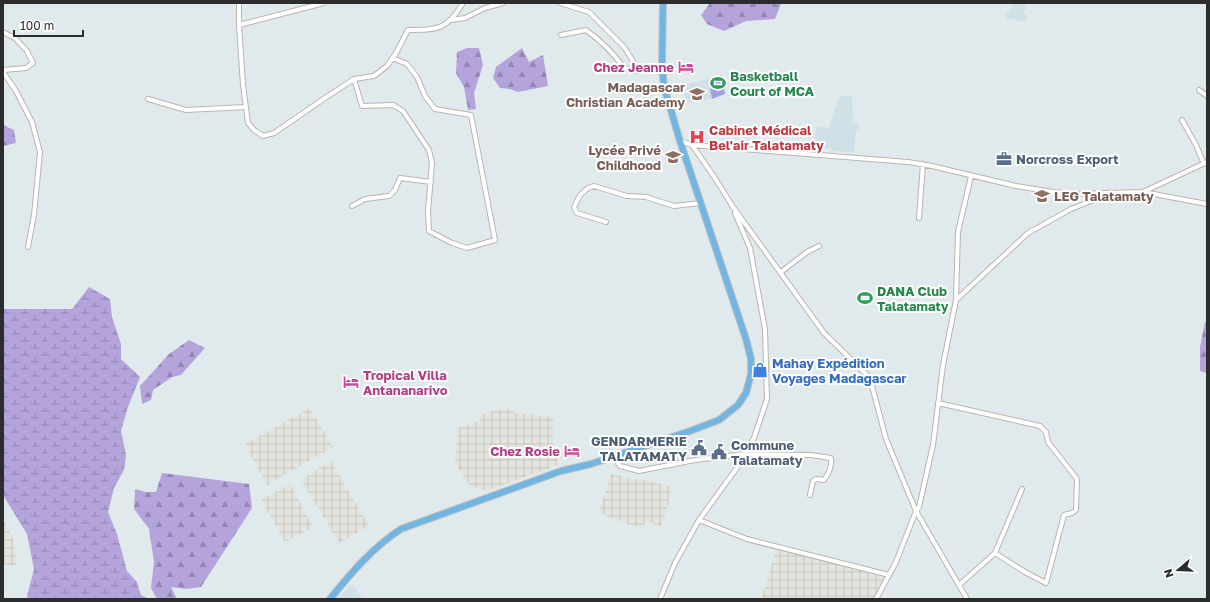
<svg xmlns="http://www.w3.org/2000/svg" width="1210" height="602" font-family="'Golos Text',sans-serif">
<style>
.industrial{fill:url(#industrial-grid)}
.education{fill:#cfe0e7}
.forest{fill:url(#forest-firs)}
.wetland{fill:url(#wetland-marsh)}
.pitch{fill:#a4a1e1}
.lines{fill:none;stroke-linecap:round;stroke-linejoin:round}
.street-casing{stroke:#bab4b1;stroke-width:6}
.primary-casing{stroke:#c4c4c4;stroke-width:8}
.street{stroke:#fff;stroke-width:4}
.primary{stroke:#71b5e0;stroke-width:6}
.labels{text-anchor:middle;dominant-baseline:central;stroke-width:4;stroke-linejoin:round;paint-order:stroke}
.hotel-label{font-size:13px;font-weight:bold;fill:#b23c85;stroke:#fff;text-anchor:end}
.leisure-label{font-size:13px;font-weight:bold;fill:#27864d;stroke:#fff;text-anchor:start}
.education-label{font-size:13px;font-weight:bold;fill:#785e54;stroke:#fff;text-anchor:end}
.health-label{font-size:13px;font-weight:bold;fill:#be3a42;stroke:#fff;text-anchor:start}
.service-label{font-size:13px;font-weight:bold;fill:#4e5e75;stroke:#fff;text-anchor:start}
.shop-label{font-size:13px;font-weight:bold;fill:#366cbe;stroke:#fff;text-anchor:start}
</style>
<defs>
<pattern id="industrial-grid" width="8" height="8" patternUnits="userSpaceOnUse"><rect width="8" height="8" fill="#e5e5e0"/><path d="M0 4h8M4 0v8" fill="none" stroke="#c5c5c0"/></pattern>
<pattern id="forest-firs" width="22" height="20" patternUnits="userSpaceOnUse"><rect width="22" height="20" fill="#b4a4db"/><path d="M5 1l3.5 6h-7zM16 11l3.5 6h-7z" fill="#9386b2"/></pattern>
<pattern id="wetland-marsh" width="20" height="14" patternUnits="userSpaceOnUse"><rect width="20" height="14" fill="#b4a4db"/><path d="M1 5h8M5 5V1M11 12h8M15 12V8" fill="none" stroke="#9386b2"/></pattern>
</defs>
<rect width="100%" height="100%" fill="#e0eaec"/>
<path class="industrial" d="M310 408 333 447 267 485 245 444Z
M506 408 515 413 553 417V440L558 465 486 491 469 485 455 463 458 428 480 421V415L492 411Z
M331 461 369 526 339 543 301 480Z
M611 473 634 480 639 479 672 487 666 513 661 527 646 521 642 529 599 513Z
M290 484 313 527 285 542 261 500Z
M3 519 13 539 17 566 3 564Z
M777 547 885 578 874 599H767L762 598Z"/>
<path class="education" d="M1012 3H1026L1024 14 1027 15 1026 22 1006 18 1007 11H1010Z
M712 78 714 87 710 89 712 99 686 103 682 85Z
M852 95 853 123H859V129L856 130 854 152 832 151V149L814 148 816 127 829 128 839 97Z
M352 584 363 599H337Z"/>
<path class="forest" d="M710 3H780L781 4 775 19 746 21 724 31 707 24 701 15Z
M467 48H479L483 65 474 93 476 109 468 110 464 87 456 73 457 52Z
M522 48 529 62 543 55 548 86 518 92 510 89 500 88 493 78 496 67Z
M3 125 14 130 16 143 3 146Z
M1207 321V373L1200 371V347L1205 322Z
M189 340 205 348 181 375 172 377 153 390 151 400 142 404 140 386 169 354Z
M162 473 249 484 252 508 201 587 186 589 171 587 177 599H157L151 588 154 562 149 529 134 509 135 489 146 492H156Z"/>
<path class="wetland" d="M89 287 110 299 112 317 121 344V359L140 377 128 407 121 431 126 455 124 470 114 488 108 512 117 534 127 571 137 582 141 595 149 599H29L27 596 34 569 27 534 3 495V309H72Z"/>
<path class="pitch" d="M722 75 725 94 712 99 710 89 714 87 712 78Z"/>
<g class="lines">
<defs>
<path id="street" d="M239 3V25L243 85 248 123 254 130 263 136 274 133 325 98 354 79 374 76 387 66 396 53 408 30C437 30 447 30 463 3
M560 3 589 12 624 47 633 61 637 71 645 70 662 65
M451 20 465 18 485 8 503 3
M239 25 324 3
M3 32 15 38 27 51 33 63 26 68 3 70
M561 35 586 30C601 41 613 52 624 68L637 71
M3 72 16 91 32 122 40 152 34 215 28 247
M354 79 362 106 393 105 403 111 429 150 432 163 428 211 429 231 452 243 467 248 495 240 471 115 435 109 425 96 417 77 407 64 393 58
M1199 90 1207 96
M148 99 186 110 246 107
M1182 120 1196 145 1204 164
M680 141 692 145 715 178 733 207 824 333 868 376 872 386 886 439 916 511 967 599
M692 145 908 162 932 166 1016 186 1053 192 1074 194 1143 192 1207 204
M1143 192 1207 162
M352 206 365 199 389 196 395 190 400 178 431 182
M735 213 750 248 765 329 767 399 754 438 744 454
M919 218 923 164
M606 222 577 213 574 207 580 195 588 188 594 186 627 196 646 197 674 206 701 203
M781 272 807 252 819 246
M956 299 958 232 971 176
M938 403 1040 426 1046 432 1048 442 1077 479 1076 510 1072 513 1064 515 1046 583 1025 572 995 553
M744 454 811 455 831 458C832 465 829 474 824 480L816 479 813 481 810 495
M613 456 620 466 639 471 695 460 744 454V458L699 520 747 539 889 575 896 562 916 511 919 507 933 445 943 365 956 300 1028 233 1071 209 1101 197 1106 193
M959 585 995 553 1022 489
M660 599 675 563 699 520
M876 599 889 575"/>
<path id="primary" d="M330 599C351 573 372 548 401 529L561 471 591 464 690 431 719 420 738 405 746 393 751 374V359L746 339 680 141 664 87 662 65 663 3"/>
</defs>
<use href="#street" class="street-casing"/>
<use href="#primary" class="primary-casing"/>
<use href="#street" class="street"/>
<use href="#primary" class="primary"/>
</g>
<defs>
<symbol id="hotel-bare" viewBox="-9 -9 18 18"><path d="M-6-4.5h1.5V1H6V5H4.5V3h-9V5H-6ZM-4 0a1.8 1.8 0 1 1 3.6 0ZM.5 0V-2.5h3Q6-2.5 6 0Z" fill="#d1479c" stroke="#fff" stroke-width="2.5" paint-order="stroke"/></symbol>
<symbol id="stadium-bare" viewBox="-9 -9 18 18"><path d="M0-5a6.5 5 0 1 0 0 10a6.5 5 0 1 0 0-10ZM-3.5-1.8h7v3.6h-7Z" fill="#2e9e5b" stroke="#fff" stroke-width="2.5" paint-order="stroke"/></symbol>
<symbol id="school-bare" viewBox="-9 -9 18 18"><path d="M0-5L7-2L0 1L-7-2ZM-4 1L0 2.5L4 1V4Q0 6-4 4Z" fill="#8d6e63" stroke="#fff" stroke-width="2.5" paint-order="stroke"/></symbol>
<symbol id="hospital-bare" viewBox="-9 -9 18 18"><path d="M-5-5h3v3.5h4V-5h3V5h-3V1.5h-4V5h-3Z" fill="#e0444e" stroke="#fff" stroke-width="2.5" paint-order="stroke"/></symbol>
<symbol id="office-bare" viewBox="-9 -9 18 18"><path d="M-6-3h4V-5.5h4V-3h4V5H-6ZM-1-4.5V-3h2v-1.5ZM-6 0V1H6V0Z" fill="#5c6f8a" stroke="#fff" stroke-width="2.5" paint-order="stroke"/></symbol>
<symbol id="shop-bare" viewBox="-9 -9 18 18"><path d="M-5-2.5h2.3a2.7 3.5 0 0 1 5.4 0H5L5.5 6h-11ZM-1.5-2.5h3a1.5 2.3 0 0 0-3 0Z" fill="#3f7fe0" stroke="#fff" stroke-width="2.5" paint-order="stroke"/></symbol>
<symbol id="civic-bare" viewBox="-9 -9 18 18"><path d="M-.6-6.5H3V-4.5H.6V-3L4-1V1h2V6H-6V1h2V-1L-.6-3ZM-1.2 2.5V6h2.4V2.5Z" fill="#5c6f8a" stroke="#fff" stroke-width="2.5" paint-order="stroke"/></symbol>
</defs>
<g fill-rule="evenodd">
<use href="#hotel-bare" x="675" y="56" width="22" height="22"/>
<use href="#stadium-bare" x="707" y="72" width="22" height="22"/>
<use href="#school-bare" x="686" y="83" width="22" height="22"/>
<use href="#hospital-bare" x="686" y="126" width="22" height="22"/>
<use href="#school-bare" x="662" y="146" width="22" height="22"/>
<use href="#office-bare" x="993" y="148" width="22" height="22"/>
<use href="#school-bare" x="1031" y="185" width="22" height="22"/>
<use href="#stadium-bare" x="854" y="287" width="22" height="22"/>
<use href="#shop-bare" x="749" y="359" width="22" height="22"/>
<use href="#hotel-bare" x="340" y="371" width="22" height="22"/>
<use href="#civic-bare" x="688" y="437" width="22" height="22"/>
<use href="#hotel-bare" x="561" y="440" width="22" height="22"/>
<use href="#civic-bare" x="708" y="441" width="22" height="22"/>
</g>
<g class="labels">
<g class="hotel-label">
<text x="674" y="67">Chez Jeanne</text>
<text x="363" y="375" text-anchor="start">Tropical Villa<tspan x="363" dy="15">Antananarivo</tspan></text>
<text x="560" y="451">Chez Rosie</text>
</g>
<g class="leisure-label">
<text x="730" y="76">Basketball<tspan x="730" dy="15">Court of MCA</tspan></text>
<text x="877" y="291">DANA Club<tspan x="877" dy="15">Talatamaty</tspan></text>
</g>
<g class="education-label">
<text x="685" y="87">Madagascar<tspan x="685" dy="15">Christian Academy</tspan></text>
<text x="661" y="150">Lycée Privé<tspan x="661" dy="15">Childhood</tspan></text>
<text x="1054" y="196" text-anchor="start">LEG Talatamaty</text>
</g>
<g class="health-label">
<text x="709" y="130">Cabinet Médical<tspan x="709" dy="15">Bel'air Talatamaty</tspan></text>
</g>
<g class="service-label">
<text x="1016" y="159">Norcross Export</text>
<text x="687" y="441" text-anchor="end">GENDARMERIE<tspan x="687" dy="15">TALATAMATY</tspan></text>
<text x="731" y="445">Commune<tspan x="731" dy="15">Talatamaty</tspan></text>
</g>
<g class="shop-label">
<text x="772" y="363">Mahay Expédition<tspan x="772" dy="15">Voyages Madagascar</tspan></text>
</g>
</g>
<rect width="1210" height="602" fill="none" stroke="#2c2c2c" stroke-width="8"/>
<g transform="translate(1178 570) rotate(251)" stroke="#ffffff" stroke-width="3" paint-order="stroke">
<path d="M0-3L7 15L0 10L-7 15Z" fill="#2c2c2c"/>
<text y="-6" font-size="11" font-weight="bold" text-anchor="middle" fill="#2c2c2c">N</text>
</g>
<path d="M14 30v6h69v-6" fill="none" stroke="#2c2c2c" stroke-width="2"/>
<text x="20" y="30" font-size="12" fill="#2c2c2c" stroke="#ffffff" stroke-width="3" paint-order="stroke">100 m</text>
</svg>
